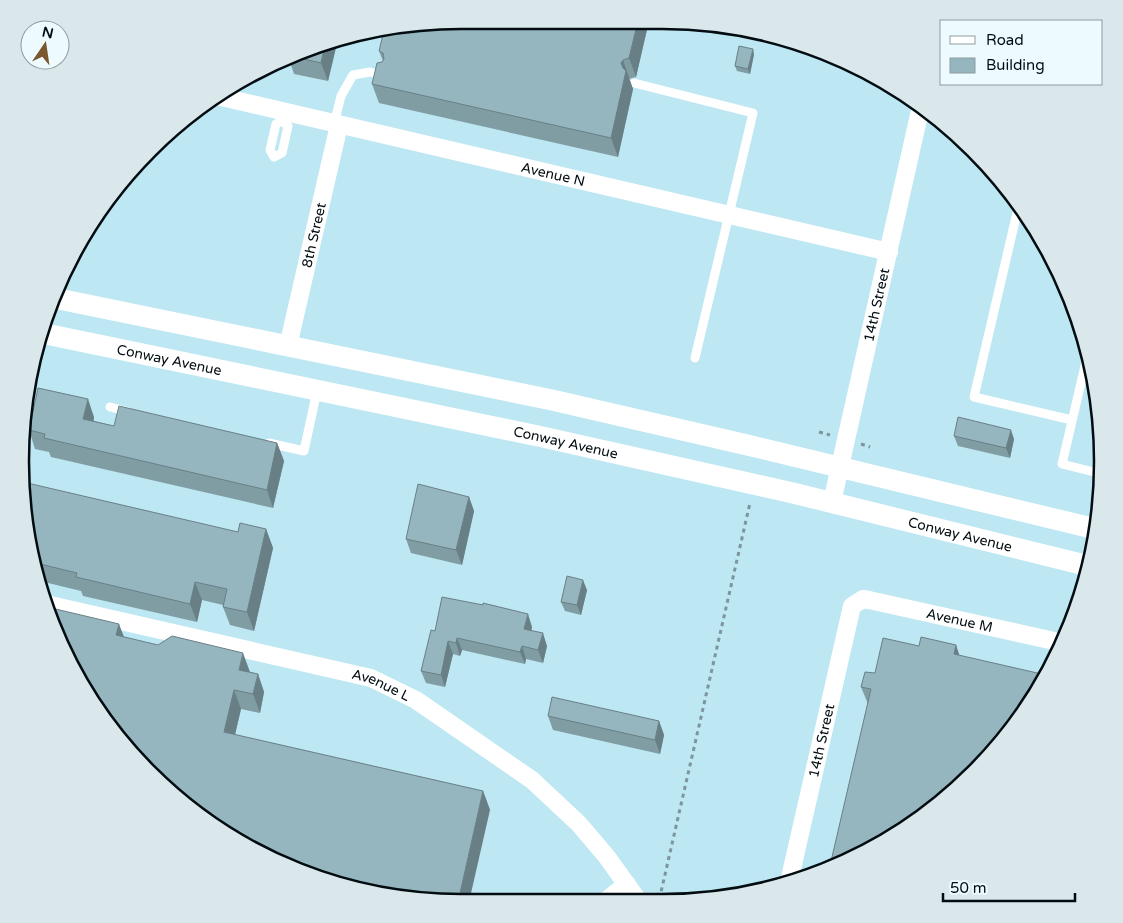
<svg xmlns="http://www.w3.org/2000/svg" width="1123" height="923" font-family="'Varela Round',sans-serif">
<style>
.built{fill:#bce7f3}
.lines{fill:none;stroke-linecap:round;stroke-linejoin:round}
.path{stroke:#7d959d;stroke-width:3;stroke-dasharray:4 4;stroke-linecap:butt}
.service{stroke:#fff;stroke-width:9}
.minor{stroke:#fff;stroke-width:18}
.tertiary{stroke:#fff;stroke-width:21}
.wall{fill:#819da4}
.shaded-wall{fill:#697f86}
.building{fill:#96b6bf;stroke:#697f86}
.labels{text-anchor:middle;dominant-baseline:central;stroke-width:4;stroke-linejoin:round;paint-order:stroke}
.street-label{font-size:14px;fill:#030d11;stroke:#edfafe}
.rim{fill:none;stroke:#030d11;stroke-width:2.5}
</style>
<rect width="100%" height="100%" fill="#cff1fb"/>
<path class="built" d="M462 20 691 21 831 54 907 95 974 150 1028 216 1069 292 1094 375 1103 461 1095 547 1070 630 1029 707 974 773 831 869 748 894 662 903 432 902 54 631 24 519 21 432 43 320 94 216 170 130 241 79 348 35Z"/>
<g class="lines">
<path class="path" d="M819 432 830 435
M861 444 870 447
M655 896 661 892 750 503"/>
<path class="service" d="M634 83 753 113 695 358
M282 121 288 126 282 153 274 157 270 150 276 124 282 121 284 112
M334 124 341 96 353 75 370 72 384 76
M1019 204 974 397 1072 420
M1088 353 1062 464 1102 474
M110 407 129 412
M269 443 304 451 317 391"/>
<g class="minor">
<path id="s1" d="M217 96 889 252"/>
<path id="s2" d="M288 346 339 125"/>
<path id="s3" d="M832 502 921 106"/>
<path id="s4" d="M46 604 371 678 416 700 532 780 579 824 607 857 640 903"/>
<path id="s5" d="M789 882 852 606 863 599 869 600 1063 643"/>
<path d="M603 903 627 884"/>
</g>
<g class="tertiary">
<path d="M54 298 552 400 743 444 1096 529"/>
<path id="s6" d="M41 333 538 436 793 493 1089 566"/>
</g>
</g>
<path class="wall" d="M462 20 649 21 636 77 629 79 633 89 618 157 379 103 372 84 383 61 379 51Z
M338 39 328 81 294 74 289 59Z
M754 54 750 74 737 71 735 66Z
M94 417V421L114 426 277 443 284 461 273 508 51 457 49 452 35 449 29 430Z
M954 436 1014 439 1010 458 958 446Z
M469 497 474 511 462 565 411 553 406 539Z
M24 519 238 532 266 529 273 548 254 631 230 625 223 607V605L202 600 197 622 83 596 81 591 40 581Z
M587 590 581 615 565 611 561 602Z
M532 627 531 630 547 646 543 663 526 659 525 664 462 650 460 656 453 654 445 687 426 683 421 671 435 631Z
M124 637 258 674 264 692 260 713 241 709 235 735 483 791 490 810 320 880Z
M956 645 959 655 868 704 861 687 875 673 919 646Z
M548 716 659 721 664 735 660 754 553 730Z"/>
<path class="shaded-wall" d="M638 21H649L636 77 629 58Z
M338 39 328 81 321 63 325 44Z
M753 49 754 54 750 74 748 69Z
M623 60 633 89 618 157 611 138 621 63Z
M88 399 94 417 90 437 83 419Z
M1011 430 1014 439 1010 458 1006 448Z
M277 443 284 461 273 508 267 490Z
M469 497 474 511 462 565 456 550Z
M266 529 273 548 254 631 247 612Z
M583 580 587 590 581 615 577 605Z
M195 582 202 600 197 622 190 604Z
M528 614 532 627 529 641 524 629Z
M119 624 126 642 116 635Z
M543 633 547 646 543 663 538 650Z
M457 638 462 650 460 656 456 643Z
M448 641 453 654 445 687 441 675Z
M956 645 962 663 954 654Z
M522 646 526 659 525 664 520 652Z
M243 653 250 672 246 688 239 670Z
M258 674 264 692 260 713 253 694Z
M234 690 241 709 231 751 224 732Z
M659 721 664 735 660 754 655 740Z
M483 791 490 810 469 902H458Z"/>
<path class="building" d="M462 20 638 21 629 58 623 60 621 63 623 68 626 71 611 138 372 84 377 63 382 62 384 59 383 53 379 51 384 30Z
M325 44 321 63 295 57Z
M739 46 753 49 748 69 735 66Z
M38 388 88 399 83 419 114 426 119 406 277 443 267 490 44 438 45 434 29 430Z
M958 417 1011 430 1006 448 954 436Z
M23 482 238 532 240 523 266 529 247 612 223 607 227 589 195 582 190 604 76 577 77 573 36 563 24 519Z
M418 484 469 497 456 550 406 539Z
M567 576 583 580 577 605 561 602Z
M442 597 483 605V603L528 614 524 629 543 633 538 650 522 646 520 652 457 638 456 643 448 641 441 675 421 671 431 630 435 631Z
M47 607 119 624 116 635 158 645 172 636 243 653 239 670 258 674 253 694 234 690 224 732 483 791 458 902H432L320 880 241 844 170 793 95 707 54 631Z
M921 637 956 645 954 654 1046 675 1029 707 974 773 907 828 829 870 871 689 861 687 865 672 875 673 883 638 919 646Z
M552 697 659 721 655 740 548 716Z"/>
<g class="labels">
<g class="street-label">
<text stroke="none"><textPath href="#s1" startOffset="345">Avenue N</textPath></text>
<text stroke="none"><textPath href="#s2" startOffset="114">8th Street</textPath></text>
<text stroke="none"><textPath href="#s3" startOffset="202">14th Street</textPath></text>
<text stroke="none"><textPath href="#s6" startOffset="131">Conway Avenue</textPath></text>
<text stroke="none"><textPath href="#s6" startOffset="536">Conway Avenue</textPath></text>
<text stroke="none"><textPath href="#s6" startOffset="941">Conway Avenue</textPath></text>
<text stroke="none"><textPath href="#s5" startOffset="395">Avenue M</textPath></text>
<text stroke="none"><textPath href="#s4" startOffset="345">Avenue L</textPath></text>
<text stroke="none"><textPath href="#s5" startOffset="145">14th Street</textPath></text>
</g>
</g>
<path d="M0 0H1123V923H0ZM461 29H662A432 432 0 0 1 1094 461V462A432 432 0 0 1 662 894H461A432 432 0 0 1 29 462V461A432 432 0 0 1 461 29Z" fill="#dae7eb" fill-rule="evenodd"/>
<path class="rim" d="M461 29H662A432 432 0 0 1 1094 461V462A432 432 0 0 1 662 894H461A432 432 0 0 1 29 462V461A432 432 0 0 1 461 29Z"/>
<rect x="940" y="20" width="162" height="65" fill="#edfafe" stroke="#8f9b9f"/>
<rect x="950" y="36" width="25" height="8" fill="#ffffff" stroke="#8f9b9f"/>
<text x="986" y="45" font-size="15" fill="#030d11">Road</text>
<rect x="950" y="58" width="25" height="15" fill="#96b6bf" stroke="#8f9b9f"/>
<text x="986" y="70" font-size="15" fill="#030d11">Building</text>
<g transform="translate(45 45) rotate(13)"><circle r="24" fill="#edfafe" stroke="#8f9b9f"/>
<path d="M0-4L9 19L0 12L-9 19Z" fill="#7a572f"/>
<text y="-8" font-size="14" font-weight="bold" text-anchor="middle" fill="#030d11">N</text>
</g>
<path d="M943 893v8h132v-8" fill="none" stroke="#030d11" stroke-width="2.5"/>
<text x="950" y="893" font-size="15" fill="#030d11" stroke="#edfafe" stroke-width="4" paint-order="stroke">50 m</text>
</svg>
